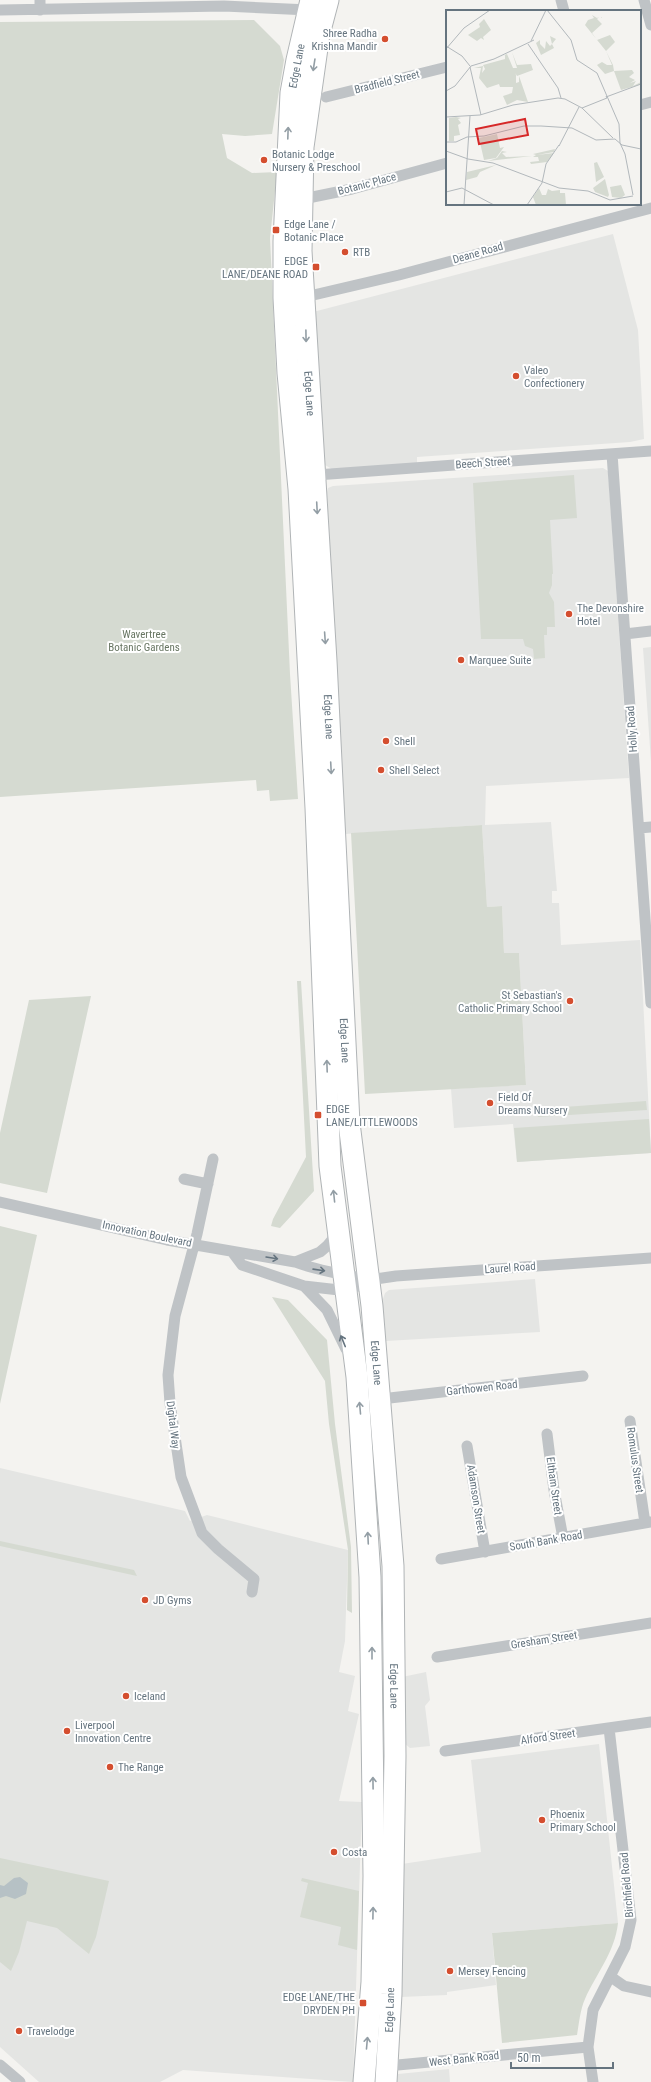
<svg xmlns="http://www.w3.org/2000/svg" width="651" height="2082" font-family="'Roboto Condensed',sans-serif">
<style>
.built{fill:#e4e5e3}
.green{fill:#d5dad1}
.water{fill:#b6c1c5}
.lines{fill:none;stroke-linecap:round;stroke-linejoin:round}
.highway-casing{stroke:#b0b4b6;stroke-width:23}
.street{stroke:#bfc3c6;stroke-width:11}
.highway{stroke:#fff;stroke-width:21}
.oneway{stroke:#939ea5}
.oneway2{stroke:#65747f}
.poi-dot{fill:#d44e2f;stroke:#fff;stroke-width:1.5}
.labels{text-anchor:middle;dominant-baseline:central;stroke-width:4;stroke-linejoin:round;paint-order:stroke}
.poi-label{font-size:11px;fill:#65747f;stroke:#fff;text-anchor:start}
.street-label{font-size:11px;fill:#65747f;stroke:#fff}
.park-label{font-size:11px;fill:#687663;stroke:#fff}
.inset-road{fill:none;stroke:#b2b8bc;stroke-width:1}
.view{fill:#d62828;fill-opacity:0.15;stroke:#d62828;stroke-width:2}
.inset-edge{fill:none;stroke:#65747f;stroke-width:2}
</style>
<rect width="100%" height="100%" fill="#f4f3f0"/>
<path class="built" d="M613 234 638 330 644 439 630 442 417 457V463L332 469 325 465 313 312Z
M603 468 608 471 629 778 486 786 485 825 551 822 557 891H552V903H559L561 945 640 940 651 1153 517 1162 513 1124 454 1128 451 1089 526 1085 519 953H504L502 906 487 907 482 825 345 834 327 492 328 488 333 486Z
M651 647V762L643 648Z
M535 1279 540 1332 386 1341 382 1302 385 1293 389 1290Z
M0 1468 185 1511 190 1521 207 1515 348 1550 345 1641 339 1672 355 1676 348 1711 359 1714 339 1801 362 1802 353 2082 183 2070 160 2082H39L0 2047Z
M426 1672 430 1700 425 1706 430 1746 410 1748 404 1743 402 1677Z
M599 1744 618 1923 492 1933 496 1985 447 1992V1995L401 1997 402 1864 481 1852 471 1760Z
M449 2069 450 2082H394L395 2077 398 2074Z"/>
<path class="green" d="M254 20 280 46 284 60 272 134 245 136 222 134 227 158 252 173 277 172 270 238 290 674 298 799 270 801 269 790 257 791 256 780 0 797V22Z
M574 475 577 518 550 520 553 574H552V585L549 593 554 602 555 627H547V635H544L545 658 534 659 533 649 525 646 523 639H481L473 483Z
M482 825 487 907 502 906 504 953H519L526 1085 365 1094 351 833Z
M297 981H301L314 1191 280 1228 271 1226 273 1219 306 1157Z
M91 996 47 1193 0 1183V1133L29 1000Z
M646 1101 647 1110 538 1117 537 1109Z
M649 1119 651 1153 517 1162 514 1128Z
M0 1226 37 1235 0 1404Z
M272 1297 288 1300 327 1340 335 1424 351 1547 352 1613 347 1610 348 1550 329 1424 325 1381Z
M0 1541 134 1570 137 1576 0 1546Z
M0 1858 109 1881 96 1937 89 1954 57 1928 27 1921 19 1952 11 1971 0 1962Z
M302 1878 359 1891 357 1950 338 1945 341 1927 300 1917 308 1883 301 1881Z
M618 1923C615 1952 596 1974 585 1999 580 2010 579 2024 577 2035L502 2043 492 1933Z"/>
<path class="water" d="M20 1877 28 1883 26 1894 15 1899 6 1896 0 1898V1885L4 1886 14 1878Z"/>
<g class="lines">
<defs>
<g id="highway">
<path d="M311 0 297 60 291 93 284 241V298L288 373 299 489 316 808 330 1166 357 1377 370 1577 374 1876 372 1982 364 2082"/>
<path id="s1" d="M328 0 319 34 303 147 301 251 326 661 349 1123 372 1306 393 1566 395 1756 391 1994 386 2082"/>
</g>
</defs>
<use href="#highway" class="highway-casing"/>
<path class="street" d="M561 0 564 11
M644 0 651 25
M0 10 224 6 309 10
M40 10V0
M326 97 447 67
M640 105 651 102
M298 200 352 189 447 163
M305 297 399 275 651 208
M612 454 651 1003
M316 475 651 451
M625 634 651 631
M639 828 651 827
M213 1159 197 1234 175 1316 168 1375 170 1403 181 1477 202 1533 218 1549 254 1579 252 1592
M184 1179 208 1184
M0 1202 167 1240 295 1262 320 1252 327 1246 332 1240 334 1231
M233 1253 242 1265 304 1286 327 1310 346 1349
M295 1262C318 1271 344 1274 369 1280
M304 1286 348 1291 369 1280 396 1276 651 1258
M381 1399 583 1376
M630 1421 645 1523
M547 1434 554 1490 563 1538
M467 1446 485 1552
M441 1559 651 1522
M437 1657 651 1623
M445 1751 651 1722
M611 1977 624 1986 651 1992
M0 2065 20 2082
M387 2066 588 2047
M593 2082 588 2047 593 2010 625 1947 631 1920 609 1728"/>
<use href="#highway" class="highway"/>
</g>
<defs><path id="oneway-shaft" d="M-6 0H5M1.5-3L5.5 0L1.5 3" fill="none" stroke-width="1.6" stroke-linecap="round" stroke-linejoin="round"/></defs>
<g class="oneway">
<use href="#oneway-shaft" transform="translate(314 65) rotate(99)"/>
<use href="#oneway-shaft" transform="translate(288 133) rotate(-88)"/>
<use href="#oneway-shaft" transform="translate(306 336) rotate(89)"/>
<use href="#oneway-shaft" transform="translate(317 508) rotate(87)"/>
<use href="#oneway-shaft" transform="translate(325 638) rotate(86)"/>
<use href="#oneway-shaft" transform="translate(331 768) rotate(87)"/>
<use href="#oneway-shaft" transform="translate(327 1066) rotate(-92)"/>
<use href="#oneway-shaft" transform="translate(334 1196) rotate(-96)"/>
<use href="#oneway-shaft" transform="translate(360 1408) rotate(-95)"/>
<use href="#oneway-shaft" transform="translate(368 1538) rotate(-93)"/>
<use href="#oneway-shaft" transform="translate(372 1653) rotate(-90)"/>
<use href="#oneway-shaft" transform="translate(373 1783) rotate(-91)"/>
<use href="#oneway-shaft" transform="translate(373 1913) rotate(-89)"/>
<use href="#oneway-shaft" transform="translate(367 2043) rotate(-85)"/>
</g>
<g class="oneway2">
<use href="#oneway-shaft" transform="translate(272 1258) rotate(9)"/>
<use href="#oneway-shaft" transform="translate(319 1270) rotate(8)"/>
<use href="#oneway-shaft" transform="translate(343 1341) rotate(-112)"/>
</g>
<g class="poi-dot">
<circle cx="385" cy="39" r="4"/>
<circle cx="264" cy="160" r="4"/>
<rect x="272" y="226" width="8" height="8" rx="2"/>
<circle cx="345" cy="252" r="4"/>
<rect x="312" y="263" width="8" height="8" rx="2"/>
<circle cx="516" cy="376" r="4"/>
<circle cx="569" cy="614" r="4"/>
<circle cx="461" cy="660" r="4"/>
<circle cx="386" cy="741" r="4"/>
<circle cx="381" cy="770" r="4"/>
<circle cx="570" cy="1001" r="4"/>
<circle cx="490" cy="1103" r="4"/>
<rect x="314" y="1111" width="8" height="8" rx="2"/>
<circle cx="145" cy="1600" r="4"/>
<circle cx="126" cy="1696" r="4"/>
<circle cx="67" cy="1731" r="4"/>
<circle cx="110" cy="1767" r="4"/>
<circle cx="542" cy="1820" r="4"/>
<circle cx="334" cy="1852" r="4"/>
<circle cx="450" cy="1971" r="4"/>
<rect x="359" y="1999" width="8" height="8" rx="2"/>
<circle cx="19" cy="2031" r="4"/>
</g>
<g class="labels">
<g class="poi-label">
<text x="377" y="33" text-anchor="end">Shree Radha<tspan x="377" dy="13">Krishna Mandir</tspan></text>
<text x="272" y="154">Botanic Lodge<tspan x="272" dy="13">Nursery &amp; Preschool</tspan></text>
<text x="284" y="224">Edge Lane /<tspan x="284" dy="13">Botanic Place</tspan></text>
<text x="353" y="252">RTB</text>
<text x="308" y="261" text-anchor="end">EDGE<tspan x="308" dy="13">LANE/DEANE ROAD</tspan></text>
<text x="524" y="370">Valeo<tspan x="524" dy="13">Confectionery</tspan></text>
<text x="577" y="608">The Devonshire<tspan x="577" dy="13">Hotel</tspan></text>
<text x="469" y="660">Marquee Suite</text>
<text x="394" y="741">Shell</text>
<text x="389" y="770">Shell Select</text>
<text x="562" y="995" text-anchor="end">St Sebastian's<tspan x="562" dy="13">Catholic Primary School</tspan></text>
<text x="498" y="1097">Field Of<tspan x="498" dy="13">Dreams Nursery</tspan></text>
<text x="326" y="1109">EDGE<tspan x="326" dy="13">LANE/LITTLEWOODS</tspan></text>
<text x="153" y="1600">JD Gyms</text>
<text x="134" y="1696">Iceland</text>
<text x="75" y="1725">Liverpool<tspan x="75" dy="13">Innovation Centre</tspan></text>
<text x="118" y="1767">The Range</text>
<text x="550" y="1814">Phoenix<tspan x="550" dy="13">Primary School</tspan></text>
<text x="342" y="1852">Costa</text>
<text x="458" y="1971">Mersey Fencing</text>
<text x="355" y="1997" text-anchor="end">EDGE LANE/THE<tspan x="355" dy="13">DRYDEN PH</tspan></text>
<text x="27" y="2031">Travelodge</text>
</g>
<g class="street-label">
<text transform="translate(297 66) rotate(-79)">Edge Lane</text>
<text transform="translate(387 82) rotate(-14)">Bradfield Street</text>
<text transform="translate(367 184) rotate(-15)">Botanic Place</text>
<text transform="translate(478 253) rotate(-16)">Deane Road</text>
<text stroke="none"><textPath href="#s1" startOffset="396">Edge Lane</textPath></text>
<text transform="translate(483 463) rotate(-4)">Beech Street</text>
<text stroke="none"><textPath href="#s1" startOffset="720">Edge Lane</textPath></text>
<text transform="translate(632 729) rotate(-94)">Holly Road</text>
<text stroke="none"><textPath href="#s1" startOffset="1044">Edge Lane</textPath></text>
<text transform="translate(147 1234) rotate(12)">Innovation Boulevard</text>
<text transform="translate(510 1268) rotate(-4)">Laurel Road</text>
<text stroke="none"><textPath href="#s1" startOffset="1368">Edge Lane</textPath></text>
<text transform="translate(482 1388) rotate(-6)">Garthowen Road</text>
<text transform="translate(173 1425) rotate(83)">Digital Way</text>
<text transform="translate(635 1460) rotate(82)">Romulus Street</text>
<text transform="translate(554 1486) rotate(82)">Eltham Street</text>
<text transform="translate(476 1499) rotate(81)">Adamson Street</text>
<text transform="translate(546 1541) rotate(-10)">South Bank Road</text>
<text transform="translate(544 1640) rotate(-9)">Gresham Street</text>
<text stroke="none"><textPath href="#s1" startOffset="1692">Edge Lane</textPath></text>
<text transform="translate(548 1737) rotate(-8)">Alford Street</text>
<text transform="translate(627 1885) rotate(-95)">Birchfield Road</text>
<text transform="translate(390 2010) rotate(-88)">Edge Lane</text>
<text transform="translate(464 2059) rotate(-6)">West Bank Road</text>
</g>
<g class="park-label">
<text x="144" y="634">Wavertree<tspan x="144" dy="13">Botanic Gardens</tspan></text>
</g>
</g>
<g transform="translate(446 10)">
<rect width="195" height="195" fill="#f4f3f0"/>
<path d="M146 5 151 8 153 7H156V8H161H156L155 7H153L151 9 156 14 146 23 151 30 164 25 169 32 160 41 167 55 168 61 186 60 188 63 183 67 189 70 184 73 190 71 187 76 195 72 193 75 175 80 168 61 159 64 151 55 156 52 161 55H166L160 41 139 15 142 10 148 8ZM38 9 45 20 37 27 38 30 35 28 31 31 22 25 34 17 33 14ZM104 26 110 29 106 34 108 38 95 45 90 33 94 30V34L99 39 100 31 104 36 106 34ZM66 42 71 55 85 54 87 60 71 66 66 58H71ZM61 44 70 65V73L73 72V66L82 92 71 90 61 95 57 86 66 83 67 77H54L53 74 41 78 33 68 35 58H28L37 56 36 63 39 59 37 55 59 49V45L27 57ZM10 107 15 108 12 109 15 113 12 115 14 125 8 126V131H3V108ZM51 124 54 138 58 137 50 148 38 150 33 128ZM109 139 108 142 91 145 108 143 101 152 85 154 84 152 93 151 92 147H87L90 145 87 144ZM56 141 61 142 56 143 60 147 86 146 42 151 51 148ZM151 152 158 167 150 172 148 153ZM50 155 34 162 31 167 20 170 21 162ZM159 169 163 185 162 187 149 182 147 178ZM175 175 179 185 175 188 166 187 164 177ZM93 178 96 185H100L102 179 106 181 114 180V183H119L120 195H90L87 187Z" fill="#d5dad1"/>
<path class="inset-road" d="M101 0 125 30 131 50 151 63 173 114 174 133 179 144 187 185M85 31 100 0M82 34 112 78 115 88M0 36 16 46 24 56M0 39 18 18 44 0M24 57 35 105M0 81 9 76 25 56 48 49 88 30M160 87 195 74M136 98 167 128M0 107 34 105 67 95 112 88 119 89 136 98 161 88 160 86M0 132H10L21 127 38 126 78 116H95L126 118 150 130 169 129 176 135 195 139M113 136 133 97M0 141 22 149 47 153 113 178 142 181 164 190 187 186M0 182 16 178 48 195M18 195 24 106M81 195 96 173 100 154 113 135"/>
<path class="view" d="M79 109 82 125 33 134 30 119Z"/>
<rect width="195" height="195" class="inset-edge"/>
</g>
<path d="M511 2062v6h102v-6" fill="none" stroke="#65747f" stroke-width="2"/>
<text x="517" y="2062" font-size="12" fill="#65747f" stroke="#ffffff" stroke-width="3" paint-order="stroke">50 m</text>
</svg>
